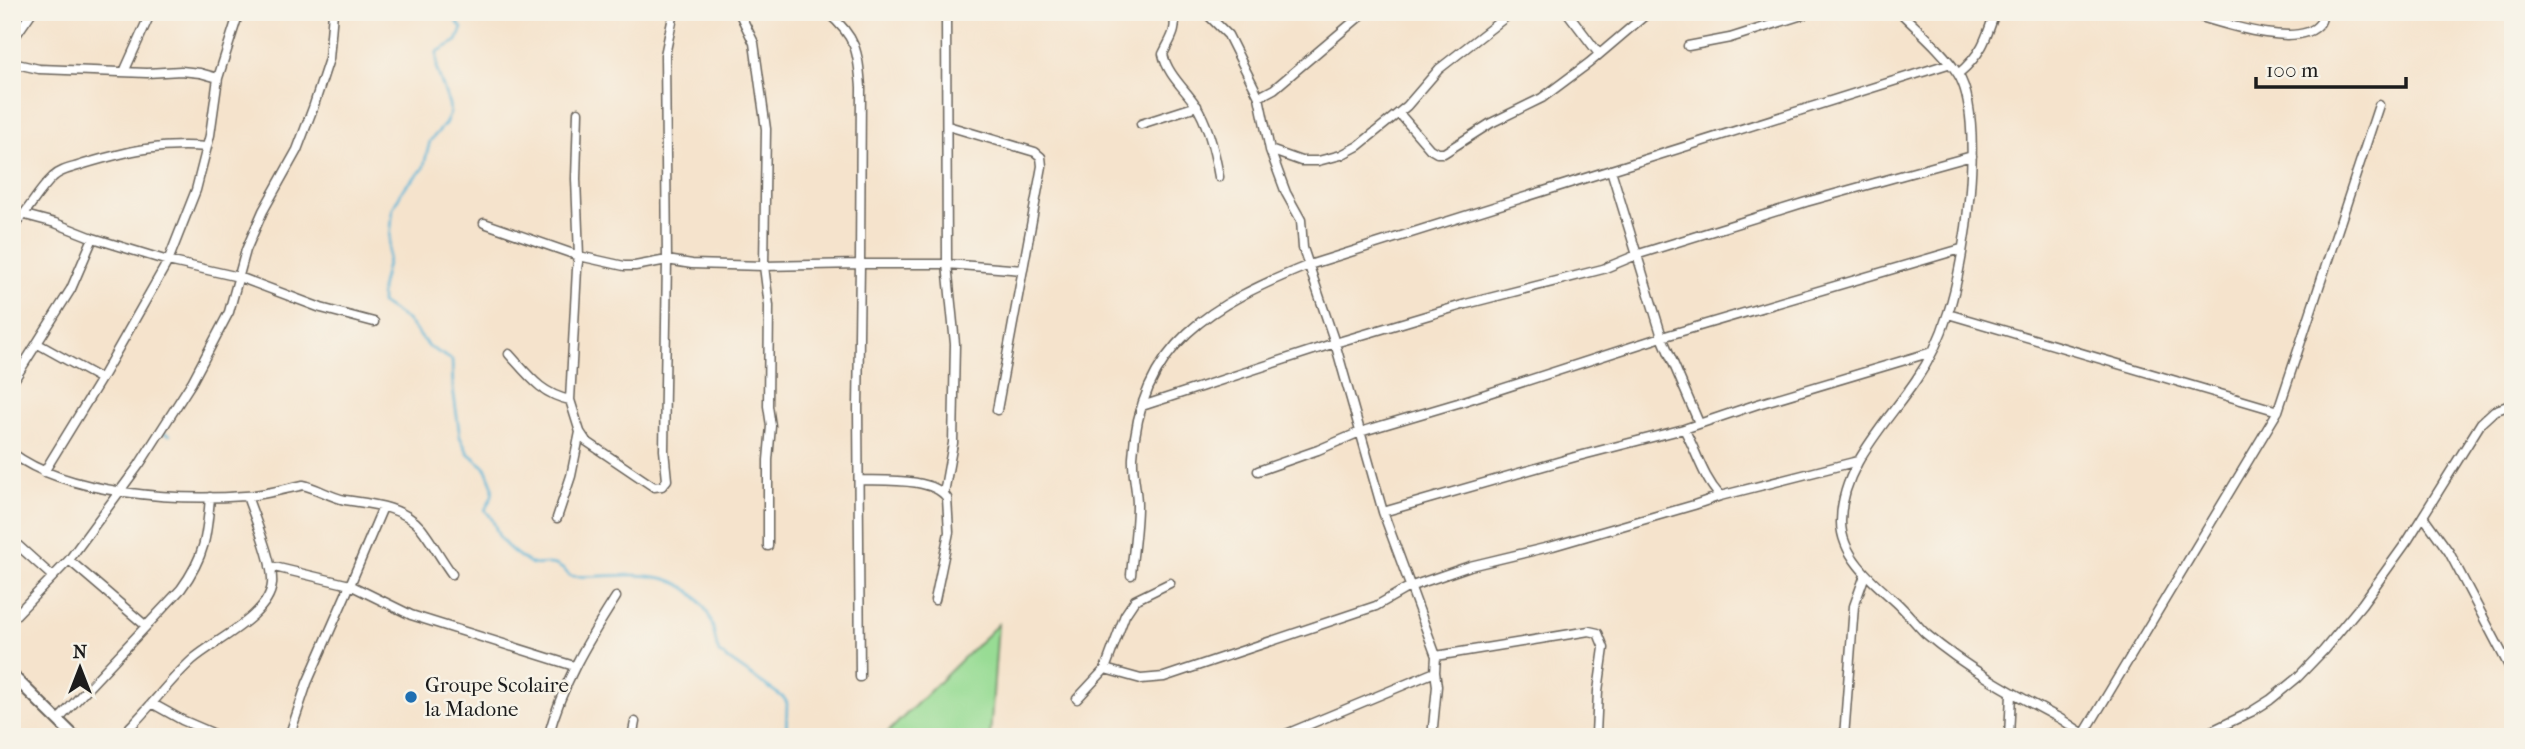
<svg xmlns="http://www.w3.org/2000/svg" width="2525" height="749" font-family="'IM FELL French Canon',serif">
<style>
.green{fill:#98dc94;stroke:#5a7c58;stroke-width:2}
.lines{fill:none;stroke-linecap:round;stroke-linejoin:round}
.stream{stroke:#58b2d5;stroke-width:2.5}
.street-casing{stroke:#68625a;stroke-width:11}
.secondary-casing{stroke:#68625a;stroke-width:14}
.street{stroke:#fff;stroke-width:8}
.secondary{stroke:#fff;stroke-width:10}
.poi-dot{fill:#1f6fb2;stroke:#f7f3e8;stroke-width:2.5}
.labels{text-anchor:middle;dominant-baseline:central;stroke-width:5;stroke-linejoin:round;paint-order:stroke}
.poi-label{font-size:21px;fill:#1c1c1c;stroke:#f7f3e8;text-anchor:start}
</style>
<rect width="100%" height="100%" fill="#f7f3e8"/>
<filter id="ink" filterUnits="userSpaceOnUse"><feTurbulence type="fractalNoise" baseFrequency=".0143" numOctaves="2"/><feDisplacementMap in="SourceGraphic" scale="14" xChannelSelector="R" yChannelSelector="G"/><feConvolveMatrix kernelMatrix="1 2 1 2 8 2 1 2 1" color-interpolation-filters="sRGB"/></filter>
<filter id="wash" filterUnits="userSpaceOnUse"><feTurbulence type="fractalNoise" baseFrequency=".00686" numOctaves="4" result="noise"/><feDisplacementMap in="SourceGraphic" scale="28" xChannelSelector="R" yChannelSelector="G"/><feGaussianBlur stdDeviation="1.57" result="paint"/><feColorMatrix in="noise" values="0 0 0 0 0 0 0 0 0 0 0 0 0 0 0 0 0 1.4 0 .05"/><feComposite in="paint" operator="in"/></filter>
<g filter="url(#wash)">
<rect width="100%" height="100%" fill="#f5e3cc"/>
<path class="green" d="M998 624 990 737H883Z"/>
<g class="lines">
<path class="stream" d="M448 12 462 28 457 41 437 52V70L449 104 450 114 445 124 430 141 423 169 403 189 393 208 388 259 381 289V303L407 320 429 347 452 360 453 388 460 437 468 453 485 467 493 487 492 496 485 510C493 518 494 524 498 534 502 544 517 555 526 561 542 572 549 553 570 576 620 580 680 558 709 616 715 628 714 641 719 653L784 698 787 703 786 737
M161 432 170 435"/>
</g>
</g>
<g filter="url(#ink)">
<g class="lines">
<defs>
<path id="street" d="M739 12 754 43 766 129 764 266 769 306 768 406 771 426 768 460V546
M816 12H864
M946 12 947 264 1023 270
M1174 12C1177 33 1171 37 1163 54 1167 74 1185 89 1195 104 1209 125 1215 153 1219 177
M1205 12 1228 35 1259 97 1274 89 1365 12
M1567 12 1599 54
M1900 12C1919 31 1943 51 1958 74 1986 118 1965 264 1948 313 1941 336 1930 360 1916 380 1887 423 1841 466 1841 522 1841 556 1873 582 1896 602 1907 612 1915 623 1925 633 1966 668 2012 693 2059 718 2070 724 2079 733 2091 737
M2185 12C2213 20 2300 52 2320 23 2322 20 2322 16 2323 12
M828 13C856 37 858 51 861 87L860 264H947L955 344 953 443 944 493
M2226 23 2230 12
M12 41 32 12
M1688 46 1730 38 1812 12
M12 63 39 69 147 73 181 71 200 73 218 78 210 135 196 190 168 261 101 379 44 472
M124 72 151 12
M1958 74C1981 55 1986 40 1995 12
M218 78 239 12
M1259 97 1270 150 1301 161H1318L1341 155 1358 146 1407 106 1439 69 1512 12
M578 112 576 179 579 256 577 269 570 400 580 432 586 441 654 487 662 486 667 480 664 450 667 260 665 55 674 12
M1399 113 1430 149 1437 153H1444L1491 123 1542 98 1589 63 1649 12
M1141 124 1197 106
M948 126 1035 152 1041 157 1042 166 997 410
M1270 150 1286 193 1301 220 1303 248 1335 343 1383 512 1436 656 1435 672 1279 737
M1611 170 1662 337 1699 423
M484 223 579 256 624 266H635L667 260 692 264 764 266 860 264 858 408 860 677
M12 228C28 212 37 192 53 177 61 169 74 168 84 164 127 151 161 143 207 147
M93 238 168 261 239 277 321 308 374 322
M1948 314 2278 411
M38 344 101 379
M509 354C529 376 541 394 570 400
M12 383 71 289 93 238 55 223 25 215
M1142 406 1335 343 1466 304 1603 269 1639 254 1806 202 1972 156
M1684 429C1697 452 1702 476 1720 496
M12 453C68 495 178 501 245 496 265 495 284 489 303 485 317 488 330 497 345 500 371 504 402 506 421 528 432 542 441 559 452 574
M1258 471 1318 450 1360 432 1458 403 1662 337 1961 249
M859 480C883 481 933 477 947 498L949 532 935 600
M383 507 350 585 411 615 574 666
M1383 512 1575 457 1684 429 1758 404 1932 352
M2423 516 2449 552 2513 674
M557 518 571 476 580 432
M12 540 52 576
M69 560 146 626
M270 566 350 585 307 683 289 737
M1131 575C1133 552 1137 528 1137 505 1137 489 1132 473 1133 457 1139 344 1214 303 1309 265L1948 64
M12 619 69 560 139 465 192 382 229 312 246 250 263 211 297 150 313 108 329 59 333 12
M1436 656 1589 631 1598 633 1604 648 1598 691 1596 734
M1105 669 1125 615 1135 600 1170 583
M1077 699 1105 669 1141 679 1164 677 1376 606 1409 587 1470 566 1553 546 1694 505 1720 496 1858 461
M153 704 182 720 210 732 216 737
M59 719 181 589C205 556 207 536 210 497
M2084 734 2278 411 2379 105
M2206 734 2223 737
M127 737 130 727C152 705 170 680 192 660 215 640 269 616 272 584 274 563 254 517 247 496
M548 737C563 682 586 644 616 597
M632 737 635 722
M1432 737 1437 686 1435 672
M1844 737 1854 606 1865 575
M2009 737 2011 694
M2199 737 2251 712 2270 700 2297 678 2323 651 2362 604 2408 540 2481 423 2494 411 2513 404"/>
<path id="secondary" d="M12 675 75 737"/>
</defs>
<use href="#street" class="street-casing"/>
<use href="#secondary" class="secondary-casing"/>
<use href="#street" class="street"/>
<use href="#secondary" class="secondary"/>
</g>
</g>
<circle class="poi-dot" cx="411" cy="697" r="7"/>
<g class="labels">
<g class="poi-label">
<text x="425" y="685">Groupe Scolaire<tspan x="425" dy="24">la Madone</tspan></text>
</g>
</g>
<rect width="2525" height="749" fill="none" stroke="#f7f3e8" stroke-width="42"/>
<g transform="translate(80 668)" stroke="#f7f3e8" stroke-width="5" paint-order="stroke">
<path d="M0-5L12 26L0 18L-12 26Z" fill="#1c1c1c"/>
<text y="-10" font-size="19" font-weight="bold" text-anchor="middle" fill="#1c1c1c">N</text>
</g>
<path d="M2256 77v10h150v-10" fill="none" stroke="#1c1c1c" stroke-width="3.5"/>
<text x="2266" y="77" font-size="21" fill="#1c1c1c" stroke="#f7f3e8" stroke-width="5" paint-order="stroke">100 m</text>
</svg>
